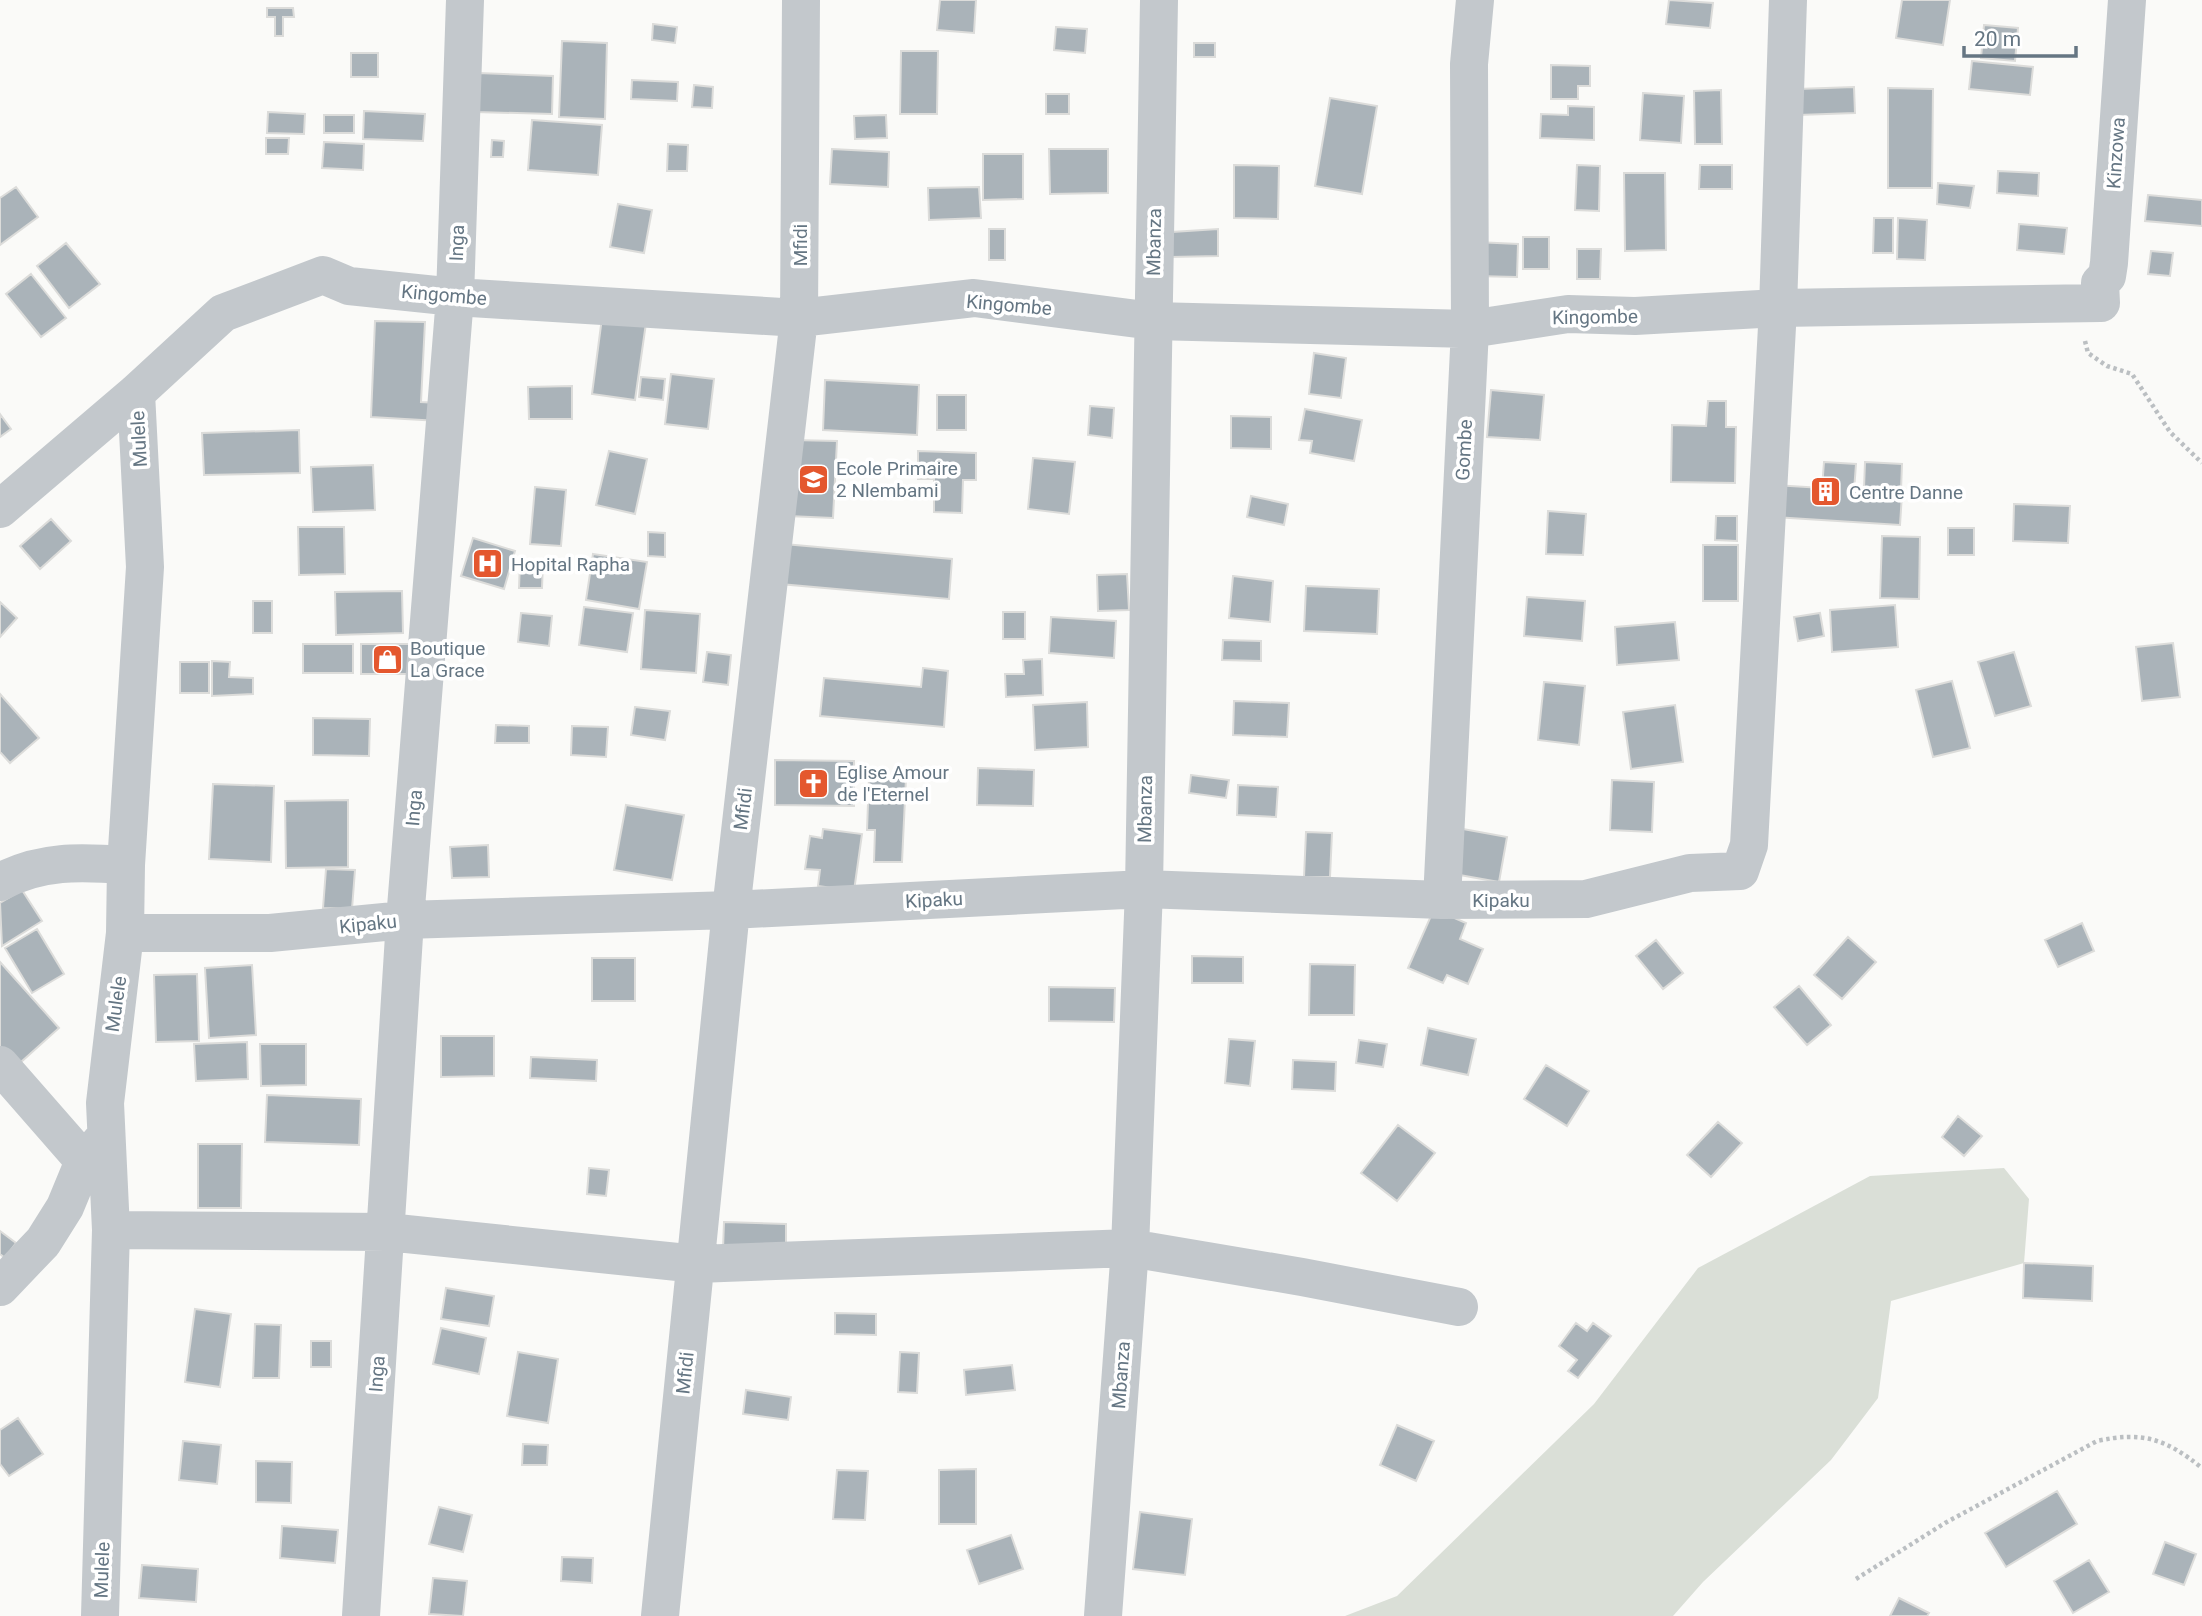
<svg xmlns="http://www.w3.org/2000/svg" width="2202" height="1616" font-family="Roboto,sans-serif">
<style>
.green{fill:#dadfd7}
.building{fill:#aab3b9;stroke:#dcdcda;stroke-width:2}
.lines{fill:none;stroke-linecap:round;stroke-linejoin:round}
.path{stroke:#bbbfc2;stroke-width:4.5;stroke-dasharray:3.5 3.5;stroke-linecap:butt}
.street{stroke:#c3c8cc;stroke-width:38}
.labels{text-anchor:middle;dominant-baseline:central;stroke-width:7;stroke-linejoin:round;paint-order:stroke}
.street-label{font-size:19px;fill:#657683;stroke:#fff}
.poi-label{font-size:19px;fill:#657683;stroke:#fff;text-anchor:start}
</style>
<rect width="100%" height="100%" fill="#fafaf8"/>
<path class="green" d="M2004 1168 2029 1199 2024 1263 1891 1301 1878 1398 1831 1460 1703 1582 1673 1616H1345L1397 1596 1594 1404 1698 1268 1870 1176Z"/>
<path class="building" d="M940 0H976L974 33 937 30Z
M1669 0 1713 3 1710 28 1666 24Z
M1902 0H1950L1943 45 1896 38Z
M267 8H293L294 17H283V36H275V17H267Z
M653 24 677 27 675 43 652 40Z
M1984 25 2018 28 2015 61 1981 58Z
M1056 27 1087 29 1085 53 1054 50Z
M562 41 607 43 605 119 559 117Z
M1194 43H1215V57H1194Z
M901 51H938L937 114H900Z
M351 53H378V77H351Z
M1972 61 2033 67 2030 95 1969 89Z
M1551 65 1590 66V86H1578V99H1551Z
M478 73 553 76 552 114 476 112Z
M632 80 678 82 677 101 631 99Z
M694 85 713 87 712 108 692 107Z
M1854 87 1855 113 1798 115 1797 89Z
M1888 88 1933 89 1932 188H1888Z
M1721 90 1722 144H1695L1694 91Z
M1643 93 1684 96 1681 143 1640 140Z
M1046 94H1069V114H1046Z
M1330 98 1377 106 1362 194 1315 186Z
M1568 106 1594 107V140L1540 138 1541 114 1568 115Z
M364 111 425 114 423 141 363 139Z
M268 112 305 114 304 134 267 133Z
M324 115H354V133H324Z
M886 115 887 138 855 139 854 116Z
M532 120 602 125 598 175 528 170Z
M266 138H289L288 154H266Z
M492 140 504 141 503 157H491Z
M324 142 364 144 363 170 322 168Z
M668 144 688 145 687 171H667Z
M832 149 889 152 888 187 830 184Z
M1049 149H1108V193L1050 194Z
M983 154H1023V199L983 200Z
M1234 165 1279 166 1278 219 1234 218Z
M1577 165 1600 166 1599 211 1575 210Z
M1700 165H1732V189H1699Z
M1998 171 2039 173 2038 196 1997 193Z
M1624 173H1665L1666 250 1625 251Z
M1938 183 1974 186 1970 208 1937 204Z
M16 187 38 217 0 245V198Z
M979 187 981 218 929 220 928 188Z
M2148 195 2202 200V226L2145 221Z
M618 204 652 210 644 253 610 247Z
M1874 218H1893V253H1873Z
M1898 218 1927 220 1925 260 1897 259Z
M2019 224 2067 228 2064 254 2017 250Z
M989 229H1005V260H989Z
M1218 229V256L1171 257 1172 232Z
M1523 237H1549V269H1523Z
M1476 242 1518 244 1517 277 1475 276Z
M66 243 100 284 69 308 37 266Z
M1577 249H1601L1600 279H1577Z
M2151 251 2173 253 2170 276 2148 274Z
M31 274 66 318 41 337 6 294Z
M603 310 647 316 635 400 592 394Z
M375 321 425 322 421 402 440 403 439 421 371 417Z
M1314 353 1346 358 1341 398 1309 394Z
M671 374 714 379 708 429 665 424Z
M641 377 665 379 663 400 639 397Z
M825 380 919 385 917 435 823 430Z
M572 386V419H529L528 387Z
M1491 390 1544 395 1540 440 1487 437Z
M937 395H966V430H937Z
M1708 401H1726V427H1736L1735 483 1671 482 1672 425 1706 426Z
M1090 406 1114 408 1112 438 1088 435Z
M1305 409 1362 420 1354 461 1310 453 1312 441 1299 440Z
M0 414 11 429 0 437Z
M1231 416 1271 417V449L1231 448Z
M299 430 300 473 204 475 202 433Z
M792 440 837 441 833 518 788 516Z
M609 451 647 459 635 514 596 505Z
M918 451 976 453V480H963L962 513 934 512V479H918Z
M1033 458 1075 462 1069 514 1028 509Z
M1824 462 1856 464 1854 491 1902 494 1900 525 1773 517 1775 485 1822 488Z
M1865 462 1902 464 1901 490 1864 488Z
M373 465 375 510 313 512 311 467Z
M535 487 566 490 561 546 530 544Z
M1251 496 1288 504 1284 525 1247 517Z
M2014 504 2070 506 2068 543 2013 541Z
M1548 511 1586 514 1583 555 1546 554Z
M1716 516H1737V541L1715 540Z
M51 519 71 541 40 569 20 546Z
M298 527H344L345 574 299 575Z
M1948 528H1974V555H1948Z
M648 532 665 533V557L648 556Z
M1882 536 1920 537 1919 599 1880 598Z
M473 538 515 551 504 589 461 576Z
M784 544 952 559 949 599 780 584Z
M1703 545H1738V601H1703Z
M593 554 647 562 639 609 586 600Z
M520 561 543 562 542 588H519Z
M1127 574 1129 610 1098 611 1097 575Z
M1233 576 1273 581 1270 622 1229 618Z
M1306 586 1379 589 1377 634 1304 631Z
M402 591 403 633 336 635 335 592Z
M1527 597 1585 601 1582 641 1524 636Z
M253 601H272V633H253Z
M0 602 17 618 0 637Z
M1895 605 1898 647 1832 652 1830 610Z
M584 607 633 613 627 652 579 645Z
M645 610 700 614 696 673 641 669Z
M1003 612H1025V639H1003Z
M521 613 552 616 549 646 518 642Z
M1820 613 1824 636 1798 641 1794 617Z
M1051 617 1116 621 1114 658 1049 653Z
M1675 622 1679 660 1617 665 1615 627Z
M1223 640 1261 641V661L1222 660Z
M2173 643 2180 697 2142 701 2136 647Z
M303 644H353V673H303Z
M361 644H412V674H361Z
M707 652 731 655 728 685 703 682Z
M2014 652 2031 706 1995 716 1978 662Z
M1042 659 1043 695 1006 697 1005 674H1024L1023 660Z
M212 661 230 662 229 677 253 678V694L212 696Z
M180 662H209V693H180Z
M923 668 948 671 944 727 820 716 824 678 921 687Z
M1952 681 1970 748 1933 757 1916 690Z
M1544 682 1585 686 1579 745 1538 740Z
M0 694 39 738 10 763 0 752Z
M1234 701 1289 703 1287 737 1233 735Z
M1087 702 1088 747 1035 750 1033 705Z
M1675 705 1683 762 1631 769 1623 712Z
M635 707 670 711 665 740 631 735Z
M313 718 370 719 369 756 313 755Z
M496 725 529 726V743H495Z
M572 726 608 727 606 757 571 755Z
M775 760 854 761V806L775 805Z
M978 768 1034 770 1033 806 977 805Z
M1191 775 1229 780 1226 798 1189 793Z
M869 777 906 778 902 862H874L875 830H867Z
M1612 780 1654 782 1652 832 1610 830Z
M213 784 274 786 271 862 209 859Z
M1238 785 1278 787 1276 817 1237 815Z
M348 800V867L286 868 285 801Z
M626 805 684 815 672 880 614 870Z
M823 829 862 834 854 891 818 886 820 870 805 869 810 836 822 838Z
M1463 829 1507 837 1499 882 1454 874Z
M1306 832 1332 833 1330 877H1304Z
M488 845 489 877 452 878 450 847Z
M326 869 355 870 352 909 323 908Z
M22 890 42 921 2 946 0 903Z
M1434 909 1466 923 1460 939 1483 949 1468 984 1447 975 1443 983 1408 968Z
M2082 923 2094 951 2058 967 2045 940Z
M37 929 64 974 32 993 5 948Z
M1848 937 1876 962 1842 999 1814 975Z
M1656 940 1683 973 1663 989 1636 956Z
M1192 956 1243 957V983H1192Z
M592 958H635V1001H592Z
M0 962 59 1028 11 1071 0 1059Z
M1310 964 1355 965 1354 1015H1309Z
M252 965 256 1035 209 1038 205 968Z
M197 974 199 1041 156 1042 154 975Z
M1799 986 1831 1025 1807 1045 1774 1007Z
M1049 987 1115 988 1114 1022 1049 1021Z
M1428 1028 1476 1039 1468 1075 1421 1065Z
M441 1036H494V1076L441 1077Z
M1229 1039 1255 1041 1250 1086 1225 1083Z
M1359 1040 1387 1044 1383 1067 1356 1063Z
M247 1042 248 1079 196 1081 194 1044Z
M260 1044H306V1085L261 1086Z
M531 1057 597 1060 596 1081 530 1078Z
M1293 1060 1336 1062 1335 1091 1292 1089Z
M1546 1065 1589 1091 1567 1126 1524 1099Z
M267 1095 361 1099 359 1145 265 1142Z
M1958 1116 1982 1136 1964 1156 1942 1137Z
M1718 1122 1742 1143 1711 1177 1687 1155Z
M1398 1125 1435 1153 1397 1201 1361 1173Z
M198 1144H242L241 1208H198Z
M589 1168 609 1170 606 1196 587 1194Z
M724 1222 786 1224V1251L723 1249Z
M0 1231 16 1243 5 1258 0 1254Z
M2024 1263 2093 1266 2092 1301 2023 1298Z
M446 1288 494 1296 489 1326 441 1319Z
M195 1309 231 1314 220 1387 185 1382Z
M835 1313 876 1314V1335L835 1334Z
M1576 1323 1587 1331 1593 1323 1611 1336 1578 1378 1568 1371 1577 1360 1559 1346Z
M255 1324 281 1325 279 1378H253Z
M441 1328 486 1338 479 1374 433 1364Z
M311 1341H331V1367H311Z
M518 1352 558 1359 548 1423 507 1416Z
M900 1352 919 1353 917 1393 898 1392Z
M1012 1365 1015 1390 966 1395 964 1370Z
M746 1390 791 1397 788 1420 743 1414Z
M18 1418 43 1454 9 1476 0 1464V1430Z
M1397 1425 1434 1441 1416 1481 1380 1465Z
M183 1441 221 1445 217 1484 179 1480Z
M523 1444 548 1445 547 1465H522Z
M256 1461 292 1462 291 1503 256 1502Z
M976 1469V1524H939V1470Z
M837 1470 868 1471 865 1520 833 1519Z
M2057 1491 2077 1524 2006 1567 1985 1533Z
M439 1507 472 1515 463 1552 429 1544Z
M1140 1512 1192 1519 1185 1575 1133 1569Z
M282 1526 338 1530 335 1563 280 1558Z
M1011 1535 1023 1569 979 1584 967 1550Z
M2165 1542 2196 1554 2184 1585 2153 1574Z
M562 1557 593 1558 592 1583 561 1581Z
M2089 1560 2109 1592 2073 1613 2054 1581Z
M142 1565 198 1569 196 1602 139 1598Z
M433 1578 467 1581 463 1616 429 1614Z
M1899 1598 1929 1613 1927 1616H1890Z"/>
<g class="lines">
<path class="path" d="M2085 341 2088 353 2107 366 2132 374 2170 432 2202 463
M1856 1579 1945 1523 2097 1441C2143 1431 2166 1439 2202 1468"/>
<path class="street" d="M0 509 136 393 223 313 323 275 349 286 455 297 799 318 974 298 1153 321 1470 329 1568 314 1635 316 1778 308 2101 303 2100 283 2107 276 2109 263 2127 0
M0 882C41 860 80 862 126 865
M1442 900 1470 329 1469 64 1475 0
M125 933H270L405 920 731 910 1144 889 1442 900 1586 899 1690 873 1740 871 1749 845 1778 308 1788 0
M0 1065 84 1161
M111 1230 387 1232 697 1264 1130 1248 1302 1277 1459 1307
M0 1287 43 1242 65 1207 84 1161 105 1137
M100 1616 111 1230 105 1103 125 933 126 865 145 567 136 393
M361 1616 405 920 455 297 465 0
M660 1616 731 910 799 318 801 0
M1103 1616 1130 1248 1144 889 1159 0"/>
</g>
<defs>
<symbol id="school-square" viewBox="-11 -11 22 22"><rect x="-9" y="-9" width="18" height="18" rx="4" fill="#e4572e" stroke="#fff"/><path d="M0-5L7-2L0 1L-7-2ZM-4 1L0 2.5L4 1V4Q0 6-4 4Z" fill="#fff"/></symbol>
<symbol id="building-square" viewBox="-11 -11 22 22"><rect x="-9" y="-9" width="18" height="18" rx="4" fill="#e4572e" stroke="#fff"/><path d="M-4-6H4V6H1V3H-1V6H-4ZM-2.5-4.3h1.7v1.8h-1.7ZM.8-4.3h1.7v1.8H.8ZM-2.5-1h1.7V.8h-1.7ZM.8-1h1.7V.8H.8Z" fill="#fff"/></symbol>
<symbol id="hospital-square" viewBox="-11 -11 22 22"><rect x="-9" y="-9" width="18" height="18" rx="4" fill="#e4572e" stroke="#fff"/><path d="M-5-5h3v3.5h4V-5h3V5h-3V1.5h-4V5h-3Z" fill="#fff"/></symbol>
<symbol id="shop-square" viewBox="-11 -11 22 22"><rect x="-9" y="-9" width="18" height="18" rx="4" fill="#e4572e" stroke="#fff"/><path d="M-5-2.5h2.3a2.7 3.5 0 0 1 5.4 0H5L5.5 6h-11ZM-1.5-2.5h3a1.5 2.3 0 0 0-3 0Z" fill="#fff"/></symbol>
<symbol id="church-square" viewBox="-11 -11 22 22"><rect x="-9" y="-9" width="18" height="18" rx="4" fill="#e4572e" stroke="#fff"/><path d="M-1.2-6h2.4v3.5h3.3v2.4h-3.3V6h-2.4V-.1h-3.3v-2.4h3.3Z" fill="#fff"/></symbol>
</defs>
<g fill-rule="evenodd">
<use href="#school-square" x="796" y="462" width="35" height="35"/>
<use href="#building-square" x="1808" y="474" width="35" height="35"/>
<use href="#hospital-square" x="470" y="546" width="35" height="35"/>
<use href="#shop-square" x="370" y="642" width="35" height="35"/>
<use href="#church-square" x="796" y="766" width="35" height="35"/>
</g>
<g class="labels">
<g class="street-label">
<text transform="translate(2116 153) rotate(-86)">Kinzowa</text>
<text transform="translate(1154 242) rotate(-89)">Mbanza</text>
<text transform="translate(457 243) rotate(-88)">Inga</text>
<text transform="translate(800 245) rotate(-90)">Mfidi</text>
<text transform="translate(444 295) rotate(5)">Kingombe</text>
<text transform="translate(1009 305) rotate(5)">Kingombe</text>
<text transform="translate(1595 317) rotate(-1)">Kingombe</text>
<text transform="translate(139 439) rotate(-93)">Mulele</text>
<text transform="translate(1464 450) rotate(-87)">Gombe</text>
<text transform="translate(414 808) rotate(-85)">Inga</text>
<text transform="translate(743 809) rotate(-83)">Mfidi</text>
<text transform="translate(1145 809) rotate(-89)">Mbanza</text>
<text transform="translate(934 900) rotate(-3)">Kipaku</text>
<text x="1501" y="900">Kipaku</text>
<text transform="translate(368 924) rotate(-6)">Kipaku</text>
<text transform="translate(116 1004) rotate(-82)">Mulele</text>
<text transform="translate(685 1373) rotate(-84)">Mfidi</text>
<text transform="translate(377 1374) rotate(-86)">Inga</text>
<text transform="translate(1121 1375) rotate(-86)">Mbanza</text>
<text transform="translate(102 1570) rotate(-88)">Mulele</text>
</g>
<g class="poi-label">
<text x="836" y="468">Ecole Primaire<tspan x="836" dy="22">2 Nlembami</tspan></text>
<text x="1849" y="492">Centre Danne</text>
<text x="511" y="564">Hopital Rapha</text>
<text x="410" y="648">Boutique<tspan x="410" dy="22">La Grace</tspan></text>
<text x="837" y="772">Eglise Amour<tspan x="837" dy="22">de l'Eternel</tspan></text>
</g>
</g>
<path d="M1964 46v10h112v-10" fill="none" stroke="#657683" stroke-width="3.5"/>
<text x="1974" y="46" font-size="21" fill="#657683" stroke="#ffffff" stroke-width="5" paint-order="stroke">20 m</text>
</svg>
